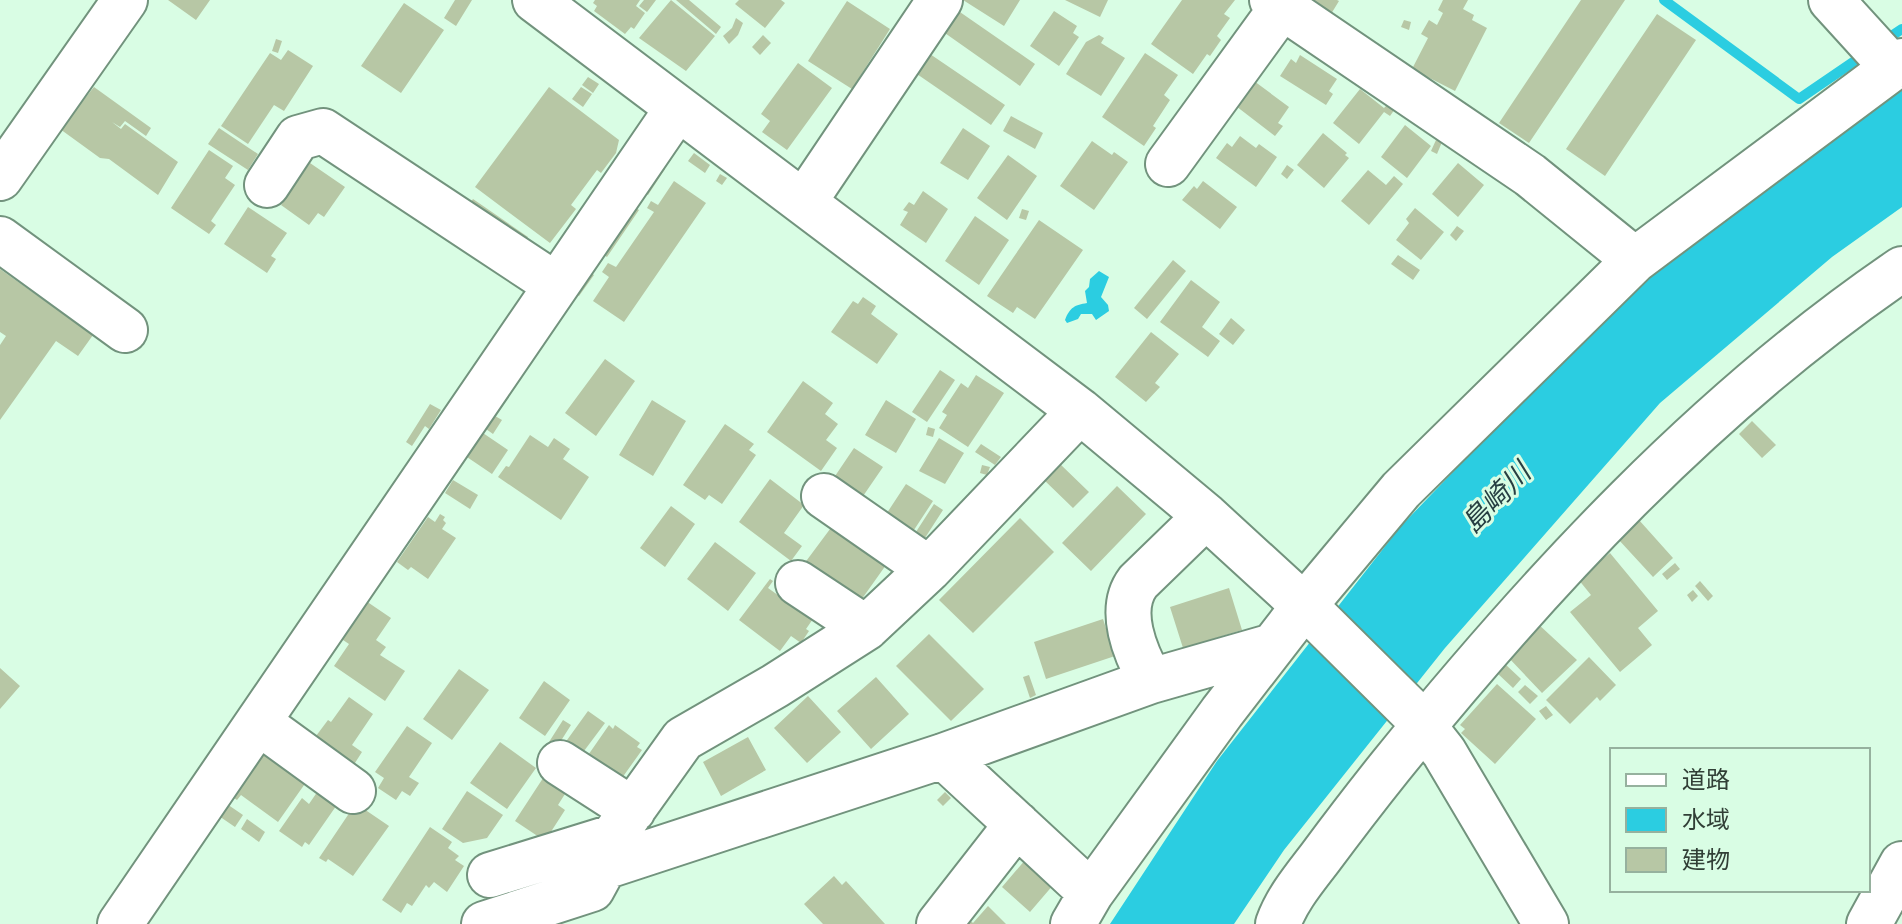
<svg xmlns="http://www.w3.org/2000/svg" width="1902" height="924" font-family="Barlow,'Noto Sans JP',sans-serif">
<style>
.water{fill:#2bcde1}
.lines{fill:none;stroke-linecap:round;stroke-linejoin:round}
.stream{stroke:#2bcde1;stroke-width:10}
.building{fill:#b7c7a5}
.minor-casing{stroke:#72937d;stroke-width:48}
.minor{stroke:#fff;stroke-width:44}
.labels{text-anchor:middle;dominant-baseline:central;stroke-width:6;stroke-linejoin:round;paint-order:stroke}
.water-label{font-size:28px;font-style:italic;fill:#273f43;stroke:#d9fde4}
</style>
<rect width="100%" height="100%" fill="#d9fde4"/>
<path class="water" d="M1902 88V207L1832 257 1660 403 1445 648 1284 850 1234 924H1110L1217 761 1401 526 1629 289Z
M1099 271 1109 277 1101 297 1108 305 1109 311 1096 320 1092 314H1081L1078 319 1067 323 1065 320C1070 307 1075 305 1087 303L1085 291 1089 287 1090 279Z"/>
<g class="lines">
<path class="stream" d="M1664 0 1799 99 1865 54
M1884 41 1902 29"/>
</g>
<path class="building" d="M168 0H210L196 20Z
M455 0H472L456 26 444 18Z
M595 0H640L636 6 645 13 634 29 631 27 625 34 594 11 597 6 593 3Z
M644 0H656L647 12 639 6Z
M671 0 715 36 686 71 639 38Z
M676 0H689L721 27 716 34Z
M739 0H781L785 3 765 28 735 4Z
M963 0H1020L1004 26Z
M1065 0H1108L1100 17Z
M1182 0H1235L1224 14 1230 18 1217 36 1221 40 1210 56 1207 54 1193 74 1151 44Z
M1308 0H1337L1339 1 1331 14Z
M1443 0H1468L1463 9 1474 15 1472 20 1487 28 1455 91 1412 69 1428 38 1421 34 1429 20 1437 25 1443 13 1438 10Z
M1581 0H1625L1529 143 1499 123Z
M847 1 890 29 852 89 808 61Z
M404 3 444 30 401 93 361 66Z
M957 10 1035 64 1020 86 942 31Z
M1054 11 1077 26 1073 33 1079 37 1059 66 1030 46Z
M1657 14 1696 40 1605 176 1566 149Z
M736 18 743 23 738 35 729 44 723 36 732 28Z
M1404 20 1411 22 1409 30 1401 27Z
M763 35 771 43 760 55 752 47Z
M1099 35 1104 38 1101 43 1125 58 1101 96 1066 74 1086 42Z
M276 39 282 41 278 53 272 51Z
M288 50 313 66 284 111 274 105 248 144 221 126 270 53 281 60Z
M927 52 1005 105 991 125 914 72Z
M1145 53 1178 75 1164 95 1170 100 1153 126 1156 128 1144 146 1102 117Z
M1300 55 1337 79 1329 91 1333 94 1326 105 1280 76 1291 59 1296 63Z
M798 63 832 88 787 150 762 132 770 121 761 114Z
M588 77 599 84 593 93 582 85Z
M1254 81 1289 107 1278 123 1283 126 1275 136 1232 103Z
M94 87 151 128 146 136 125 121 120 127 112 122 121 129 125 124 178 162 158 195 109 159 100 158 60 129Z
M549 87 619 140 616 153 601 173 597 170 571 205 576 209 550 243 475 187Z
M581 87 592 94 583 107 572 99Z
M1360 89 1384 108 1388 104 1395 109 1390 116 1384 112 1359 144 1333 123Z
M1011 116 1043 133 1035 149 1003 131Z
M1405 125 1431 146 1407 178 1381 157Z
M219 128 258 154 248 170 208 144Z
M963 128 990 146 968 180 940 163Z
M1323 133 1347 153 1345 155 1349 158 1324 188 1297 165Z
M1240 136 1256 148 1259 144 1277 157 1256 187 1216 158 1227 143 1232 147Z
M1436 140 1442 142 1437 154 1431 151Z
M1092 141 1112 155 1114 152 1128 162 1094 210 1060 186Z
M209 150 233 166 225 178 235 185 211 221 216 225 209 234 171 208Z
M694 153 710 165 705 173 688 161Z
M1008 155 1037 176 1007 220 977 198Z
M310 163 345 187 324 217 318 213 309 225 281 205Z
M1458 163 1484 185 1458 217 1432 194Z
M1287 165 1294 170 1287 179 1281 174Z
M661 166 665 169 648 195 644 192Z
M1368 170 1386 185 1394 176 1403 184 1369 225 1341 201Z
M720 174 727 178 722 185 716 181Z
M674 181 706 203 624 322 593 301 609 277 602 272 608 263 616 267 654 212 647 208 651 201 658 205Z
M1203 181 1237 207 1220 229 1182 200 1194 186 1197 189Z
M923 191 948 209 926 243 900 225 908 212 903 210 909 202 914 205Z
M473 199 528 237 525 241 470 203Z
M248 207 287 233 271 256 276 259 267 273 224 244Z
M634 207 639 210 607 257 602 254Z
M1415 208 1444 232 1421 260 1396 240 1409 223 1406 219Z
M1022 209 1029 211 1026 220 1019 218Z
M975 216 1009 240 979 285 945 261Z
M1039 220 1083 250 1035 319 1017 307 1013 313 987 296Z
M1457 226 1464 231 1456 241 1450 235Z
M1398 255 1420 270 1413 280 1391 264Z
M1173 260 1186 271 1147 319 1134 308Z
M0 269 93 335 78 356 56 341 0 420V345L6 336 0 332Z
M590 272 594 275 579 296 575 293Z
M1191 280 1220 302 1202 327 1220 341 1208 357 1160 322Z
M863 297 876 306 871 314 898 334 877 364 831 332 853 301 858 304Z
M1231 318 1245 330 1233 345 1219 334Z
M1151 332 1179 354 1155 383 1160 387 1146 402 1115 377Z
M605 359 635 381 596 436 565 413Z
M940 370 955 380 927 422 912 412Z
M976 375 1004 393 968 447 939 428 947 415 942 412 961 383 968 388Z
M803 381 833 403 825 414 838 424 826 440 837 448 821 471 767 432Z
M652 400 686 421 653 476 619 455Z
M886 400 916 419 896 453 865 435Z
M430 404 441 410 429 429 425 426 412 446 406 442Z
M495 416 502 420 493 434 486 429Z
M1752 421 1776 445 1762 458 1739 434Z
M725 424 754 444 749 450 756 455 722 504 709 495 705 500 683 485Z
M928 427 935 429 933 437 926 435Z
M480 431 508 450 492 474 464 455Z
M530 435 548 447 554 438 570 449 563 459 589 477 561 520 498 477 506 466 509 467Z
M939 438 964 453 945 484 919 471Z
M981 444 1001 457 995 465 975 452Z
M854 448 883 467 859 502 831 482Z
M1059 463 1089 492 1073 508 1043 479Z
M982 465 990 467 987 475 980 473Z
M770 479 804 505 784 533 802 546 791 561 739 522Z
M453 480 478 495 470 509 445 493Z
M906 484 933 501 910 536 883 519Z
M1117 486 1146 514 1091 571 1062 543Z
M934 504 943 510 923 541 914 535Z
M671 506 695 524 665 567 640 548Z
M440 514 445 517 443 520 446 523 442 529 456 538 428 579 411 567 408 570 397 562 428 517 435 522Z
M1020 518 1054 552 973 633 939 600Z
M1639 520 1673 558 1653 577 1618 539Z
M836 521 886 565 859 603 804 564Z
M715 542 756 573 728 611 687 579Z
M1610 553 1658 611 1638 628 1652 645 1620 672 1570 612 1591 595 1578 579Z
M1675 563 1680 569 1667 580 1662 574Z
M770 579 773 581 768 588 782 598 784 594 815 616 806 629 809 631 801 643 791 636 780 651 739 620Z
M1700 581 1713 596 1708 601 1695 586Z
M1229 588 1242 630 1183 648 1170 607Z
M1693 590 1698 596 1692 602 1687 595Z
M366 601 391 618 376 640 386 647 380 655 405 671 385 701 334 666 349 644 340 638Z
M1103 619 1115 656 1046 679 1034 642Z
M1537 623 1577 660 1542 693 1507 656Z
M929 634 984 689 951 721 896 666Z
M1589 657 1616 685 1600 701 1597 697 1570 724 1546 700Z
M1504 663 1521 679 1513 688 1496 672Z
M0 668 20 686 0 709Z
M459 669 489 690 452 740 423 719Z
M1029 675 1036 695 1030 698 1023 677Z
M876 677 909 714 871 749 837 711Z
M544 681 570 700 545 736 519 718Z
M1497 684 1536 719 1495 764 1461 733 1465 729 1460 725Z
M1525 685 1538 696 1530 704 1518 692Z
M808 696 841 732 807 763 774 728Z
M349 697 373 714 352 745 362 752 353 766 313 740 328 720 331 722Z
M1546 706 1553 715 1546 720 1539 711Z
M588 711 605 723 578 759 562 747Z
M563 720 571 725 557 747 549 742Z
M609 725 613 729 615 725 640 743 637 747 642 750 617 785 584 761Z
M407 726 432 743 409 777 419 783 410 796 402 791 396 800 378 788 384 778 375 772Z
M748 737 766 770 721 796 703 762Z
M500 742 536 768 507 809 470 783Z
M265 747 309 778 278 822 241 795 237 800 231 796Z
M547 772 570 786 558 805 565 810 545 841 515 821Z
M322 785 341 799 309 845 305 842 302 847 279 831 302 798 309 804Z
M467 791 503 815 487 838 463 843 442 829Z
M945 792 951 798 943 806 937 800Z
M224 802 243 815 235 827 216 814Z
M352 809H364L389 826 353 876 328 859 326 862 319 858Z
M247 819 265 832 259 842 241 829Z
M430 827 452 842 448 848 459 856 455 860 464 866 447 892 434 882 429 888 426 885 412 906 407 903 401 913 382 900Z
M1026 859 1054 884 1030 912 1002 887Z
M834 876 842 885 846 881 885 924H823L804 904Z
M988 906 1006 924H962L968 918 973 923Z"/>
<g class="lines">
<defs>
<path id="minor" d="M535 0 1080 411 1206 516 1314 615 1415 715 1444 752 1546 924
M1272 0 1530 175 1635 260
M1831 0 1892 67
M1168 164 1282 7
M0 178 125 0
M267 185 298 138 323 131 556 285
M804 202 940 0
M0 239 125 330
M824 496 929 569
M798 583 866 628
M1151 681C1135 653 1117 610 1138 582L1206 516
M258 722 353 791
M943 756 1091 893
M560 763 633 810
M604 867 943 756 1151 681 1273 646
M490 875 613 837
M120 924 677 109
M484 924 592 889 604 867 613 837 683 739 775 686 866 628 929 569 1080 411
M939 924 1017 824
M1073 924 1091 893 1222 712 1304 606 1401 490 1635 260 1902 61
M1278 924C1287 899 1304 879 1320 858 1343 827 1366 797 1390 767 1539 583 1705 403 1902 269
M1869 924 1902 864"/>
</defs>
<use href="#minor" class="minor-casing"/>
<use href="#minor" class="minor"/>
</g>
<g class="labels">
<g class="water-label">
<text transform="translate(1495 497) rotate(-46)">島崎川</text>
</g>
</g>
<rect x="1610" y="748" width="260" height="144" fill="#d9fde4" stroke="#96b19e" stroke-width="2"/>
<rect x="1626" y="774" width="40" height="12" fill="#ffffff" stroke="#96b19e" stroke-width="2"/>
<text x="1682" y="788" font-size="24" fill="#313f36">道路</text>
<rect x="1626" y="808" width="40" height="24" fill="#2bcde1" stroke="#96b19e" stroke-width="2"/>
<text x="1682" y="828" font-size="24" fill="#313f36">水域</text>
<rect x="1626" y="848" width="40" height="24" fill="#b7c7a5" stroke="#96b19e" stroke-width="2"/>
<text x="1682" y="868" font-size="24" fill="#313f36">建物</text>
</svg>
